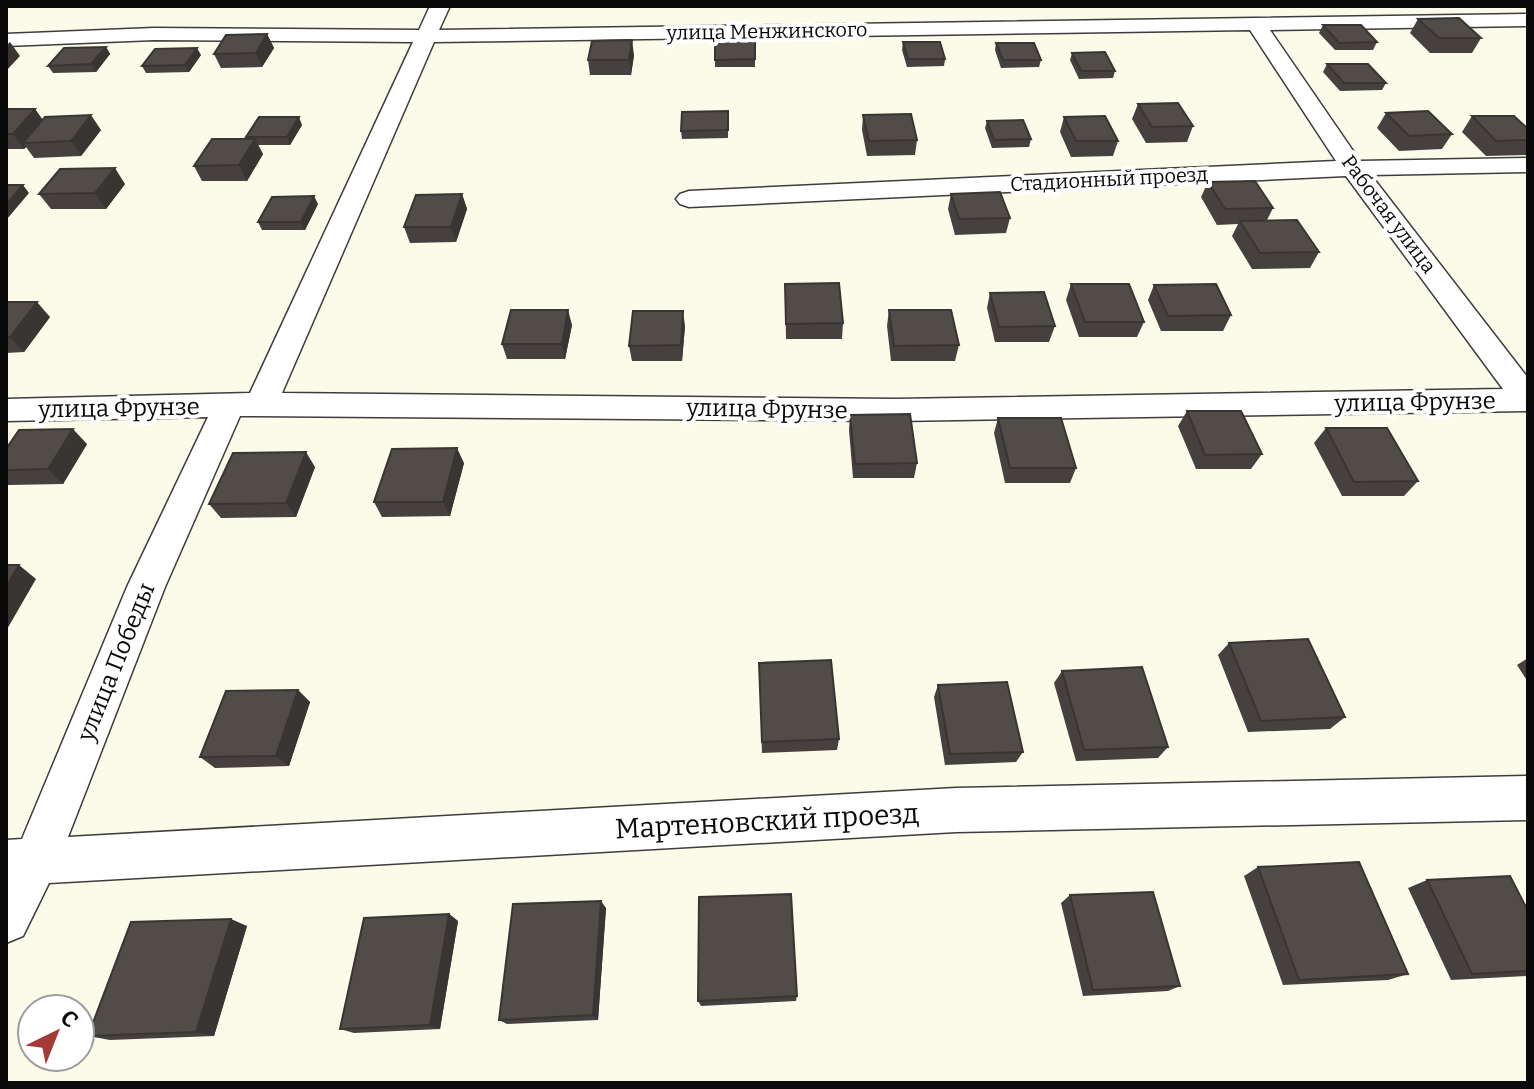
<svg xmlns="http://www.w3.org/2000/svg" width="1534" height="1089" font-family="Bitter,serif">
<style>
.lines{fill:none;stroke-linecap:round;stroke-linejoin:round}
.minor-casing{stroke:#3d3d3d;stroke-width:3}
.minor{fill:#fff;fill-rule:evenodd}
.wall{fill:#46413e}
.shaded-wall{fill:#393532}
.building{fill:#514c48;stroke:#393532;stroke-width:2}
.labels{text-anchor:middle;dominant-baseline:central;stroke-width:8;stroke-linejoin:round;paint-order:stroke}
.far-street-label{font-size:20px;fill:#0a0a0a;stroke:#fff}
.street-label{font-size:24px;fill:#0a0a0a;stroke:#fff}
.near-street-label{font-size:28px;fill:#0a0a0a;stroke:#fff}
</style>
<rect width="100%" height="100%" fill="#fcfae9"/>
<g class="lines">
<defs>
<path id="minor" d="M430 6H450L439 30 1528 14V26L1270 30 1360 161 1528 158V172L1371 175 1528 378V411L896 421 240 416 165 587 68 837 956 788 1528 776V820L956 832 49 883 23 936 6 943V840L22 839 127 587 208 417 6 421V399L250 393 413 42 154 40 6 46V34L154 28 419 30ZM1250 30 1336 161 689 191 680 194 676 199 680 204 689 207 1346 176 1503 389 896 399 282 393 434 42Z"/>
</defs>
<use href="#minor" class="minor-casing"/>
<use href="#minor" class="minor"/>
</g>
<path class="wall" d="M6 6H35L34 7 6 8Z
M1418 19 1481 38 1472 53H1430L1410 33Z
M1323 25 1377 42 1373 50H1335L1319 33Z
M267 34 274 48 262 67 221 68 214 54Z
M755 40V67H715V41Z
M903 42 945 59 944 66 907 67 902 50Z
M996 43 1041 60 1039 67 1001 68 995 50Z
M106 47 110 54 96 72 53 73 48 66Z
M1072 53 1115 71 1113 78 1079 79 1070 60Z
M201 55 189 72 146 73 142 66Z
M634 55 631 75H590L588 60Z
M1327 64 1386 83 1382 90 1340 91 1323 72Z
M1138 104 1193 126 1187 142 1146 143 1132 119Z
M6 109H35L43 120 101 130 81 156 34 158 26 147 24 149H6Z
M728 111V138L682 139 681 131Z
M1386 113 1452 134 1442 149 1399 151 1377 128Z
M863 115 917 140 915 155 867 156 862 130Z
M1472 116 1528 129V155L1486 156 1462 132Z
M1064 117 1118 141 1113 156 1071 157 1060 132Z
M987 121 1031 139 1029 147 992 148 985 128Z
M302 125 290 145H258L263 154 247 181H202L194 166 247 139 246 137Z
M1208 182 1273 208 1267 220 1319 252 1310 268 1252 269 1232 236 1238 224 1217 225 1201 197Z
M125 184 106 209H51L39 194Z
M462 194 467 209 456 242 410 243 404 227Z
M951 194 1010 218 1006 233 955 235 948 209Z
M318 204 305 230H262L258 222Z
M785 284 843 323 842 339H786Z
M1071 284 1144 322 1137 337H1079L1066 300Z
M1154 285 1231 315 1223 331H1161L1148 300Z
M990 293 1055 326 1049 342H995L987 308Z
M6 302 50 317 24 352 6 353Z
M889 310 959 345 955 361H891L887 326Z
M572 325 565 359H507L502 344Z
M685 326 682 361H632L629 346Z
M1187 411 1262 454 1251 469H1196L1178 426Z
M850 415 917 463 914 478H853L849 430Z
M998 418 1076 468 1070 483H1005L994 433Z
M1326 428 1418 481 1404 496H1342L1314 443Z
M87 444 63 484 8 485 6 483V449Z
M464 463 450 516 382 517 374 502Z
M315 467 296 517 221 518 209 504Z
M1229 643 1345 717 1330 729 1248 732 1218 655Z
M1528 658V682L1517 665Z
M759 663 839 739 837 750 762 753Z
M1062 671 1168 747 1158 758 1076 761 1054 683Z
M938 685 1023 752 1016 762 945 765 934 697Z
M298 690 310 702 289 766 215 768 200 757Z
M1258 867 1408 974 1388 980 1283 985 1244 876Z
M1427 880 1528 911V976L1451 980 1408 888Z
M1070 895 1180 986 1168 991 1083 996 1061 903Z
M606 908 598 1020 507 1024 499 1020Z
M449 914 458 921 440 1029 354 1033 340 1029Z
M247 926 214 1036 110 1040 88 1036Z
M797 996 796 1001 701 1006 698 1001Z"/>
<path class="shaded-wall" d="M267 34 274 48 262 67 256 53Z
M632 40 634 55 631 75 629 60Z
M10 42 20 56 6 71V46Z
M106 47 110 54 96 72 91 64Z
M197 48 201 55 189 72 185 65Z
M35 109 45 124 23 143 26 147 24 149 13 134Z
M91 115 101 130 81 156 71 141Z
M299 117 302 125 290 145 287 137Z
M255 139 263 154 247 181 239 165Z
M115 168 125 184 106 209 95 193Z
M23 185 29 193 7 219 6 205Z
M462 194 467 209 456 242 451 227Z
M314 196 318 204 305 230 301 222Z
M37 302 50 317 24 352 10 337Z
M568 310 572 325 565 359 562 344Z
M683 311 685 326 682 361 681 345Z
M73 429 87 444 63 484 48 469Z
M457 448 464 463 450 516 443 502Z
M306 452 315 467 296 517 286 503Z
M19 565 36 579 6 631V587Z
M298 690 310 702 289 766 276 756Z
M601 901 606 908 598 1020 593 1015Z
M449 914 458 921 440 1029 430 1025Z
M231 919 247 926 214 1036 196 1032Z"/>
<path class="building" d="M1459 18 1481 38H1439L1418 19Z
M1323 25H1361L1377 42 1339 43Z
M267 34 256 53 214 54 226 35Z
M632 40 629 60H588L592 41Z
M755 40V59L715 60V41Z
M903 42H940L945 59H908Z
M996 43H1034L1041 60H1003Z
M106 47 91 64 48 66 64 48Z
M197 48 185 65 142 66 155 49Z
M1105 52 1115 71H1081L1072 53Z
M1327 64H1368L1386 83H1344Z
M1178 103 1193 126 1152 127 1138 104Z
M6 109H35L13 134H6Z
M728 111V130L681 131 682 112Z
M1428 111 1452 134 1409 136 1386 113Z
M911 114 917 140 869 141 863 115Z
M91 115 71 141 23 143 45 117Z
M1105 116 1118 141H1076L1064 117Z
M1472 116H1514L1528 129V140L1496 141Z
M259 117H299L287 137H246Z
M1023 120 1031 139 994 140 987 121Z
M212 139H255L239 165 194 166Z
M115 168 95 193 39 194 60 169Z
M1255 181 1273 208 1225 209 1208 182Z
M6 185H23L6 205Z
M1000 192 1010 218 959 219 951 194Z
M462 194 451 227H404L416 195Z
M314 196 301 222H258L272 197Z
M1297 220 1319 252 1260 253 1240 221Z
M839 283 843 323 786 324 785 284Z
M1071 284H1129L1144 322H1085Z
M1216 284 1231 315 1168 316 1154 285Z
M1044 292 1055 326 999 327 990 293Z
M6 302H37L10 337H6Z
M511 310H568L562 344H502Z
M889 310H951L959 345 894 346Z
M633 311H683L681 345 629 346Z
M1187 411H1241L1262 454 1205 455Z
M910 414 917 463 855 464 850 415Z
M998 418H1061L1076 468H1010Z
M1326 428H1387L1418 481 1354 482Z
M73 429 48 469 6 470V449L19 430Z
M457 448 443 502H374L392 449Z
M306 452 286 503 209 504 233 453Z
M6 565H19L6 587Z
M1308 639 1345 717 1261 721 1229 643Z
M831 660 839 739 762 742 759 663Z
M1142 667 1168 747 1084 750 1062 671Z
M1007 682 1023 752 950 754 938 685Z
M298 690 276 756 200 757 226 691Z
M1359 862 1408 974 1299 980 1258 867Z
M1510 876 1528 911V971L1472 974 1427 880Z
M1153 892 1180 986 1093 990 1070 895Z
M791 894 797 996 698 1001 699 897Z
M601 901 593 1015 499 1020 513 904Z
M449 914 430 1025 340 1029 364 918Z
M231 919 196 1032 88 1036 131 922Z"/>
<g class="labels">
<g class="far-street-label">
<text transform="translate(767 31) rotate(-1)">улица Менжинского</text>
<text transform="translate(1109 179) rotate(-3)">Стадионный проезд</text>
<text transform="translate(1389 214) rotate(53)">Рабочая улица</text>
</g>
<g class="street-label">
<text transform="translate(1415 402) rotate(-1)">улица Фрунзе</text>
<text transform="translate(119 408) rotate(-1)">улица Фрунзе</text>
<text transform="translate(767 409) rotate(1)">улица Фрунзе</text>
<text transform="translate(116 662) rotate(-68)">улица Победы</text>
</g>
<g class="near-street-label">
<text transform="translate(767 821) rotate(-3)">Мартеновский проезд</text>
</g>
</g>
<rect width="1534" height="1089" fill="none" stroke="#0a0a0a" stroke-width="16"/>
<g transform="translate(56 1033) rotate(43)"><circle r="38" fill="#ffffff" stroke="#9d9d9d" stroke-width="2"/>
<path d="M0-6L14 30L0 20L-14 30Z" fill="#a53b36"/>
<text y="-12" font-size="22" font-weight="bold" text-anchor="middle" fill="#0a0a0a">С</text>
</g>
</svg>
